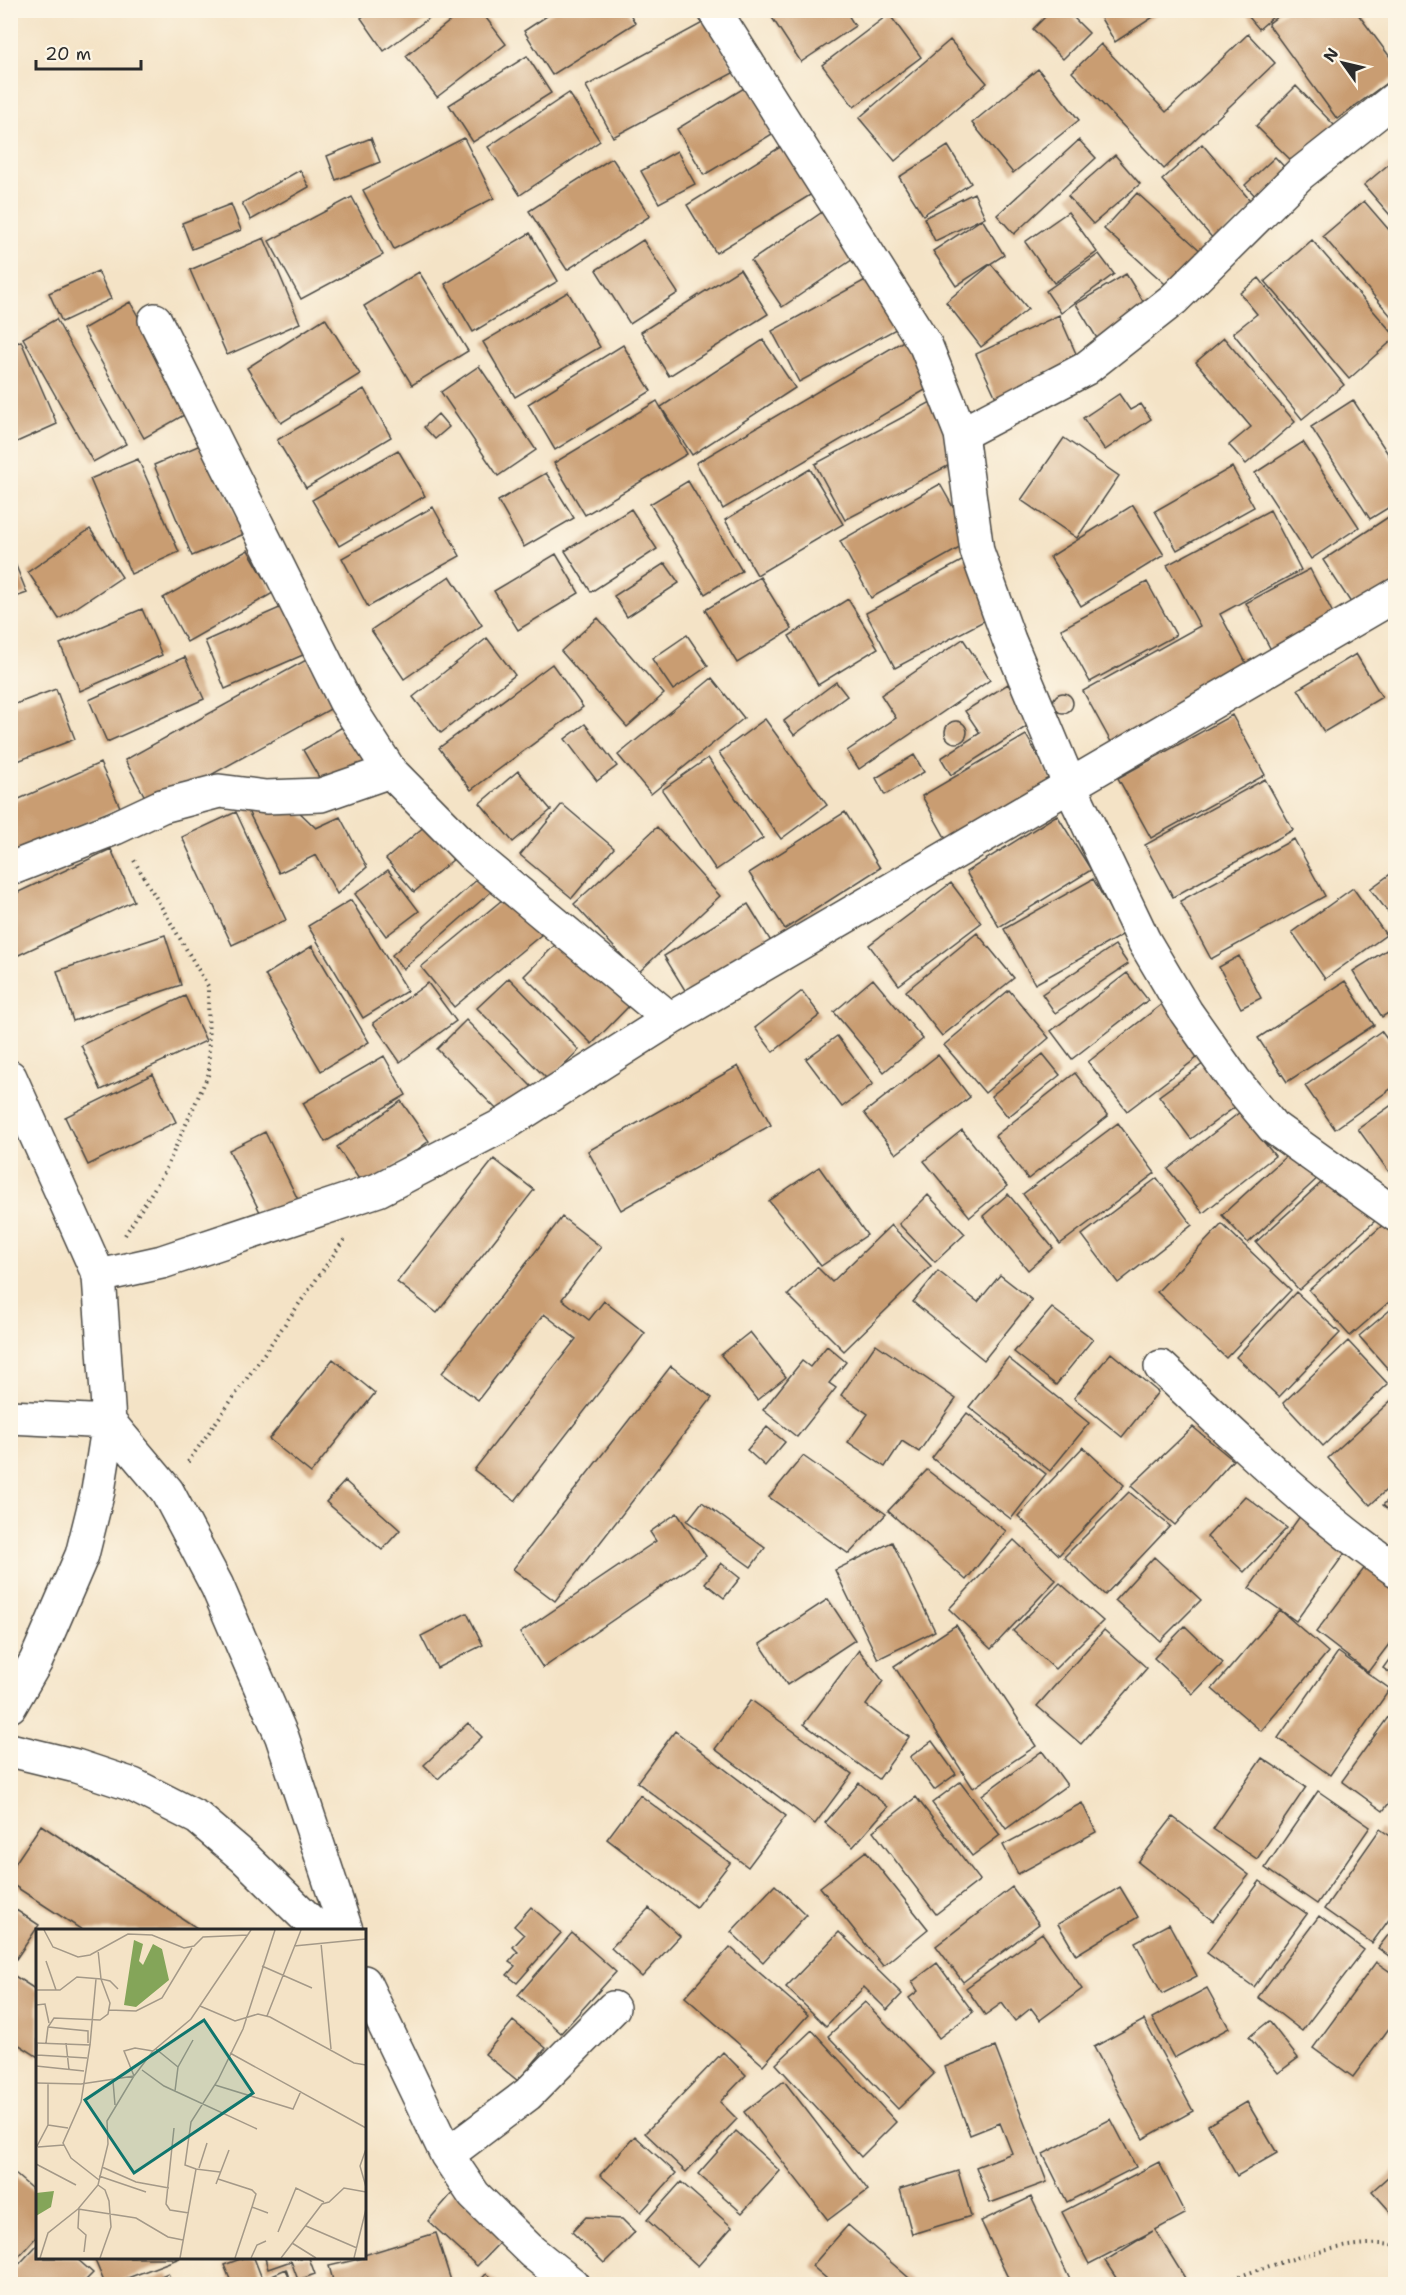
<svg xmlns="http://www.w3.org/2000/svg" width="1406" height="2295" font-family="'Shantell Sans',sans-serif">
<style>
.building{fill:#c99d72}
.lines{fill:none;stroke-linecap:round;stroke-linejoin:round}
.minor-casing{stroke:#494742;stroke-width:36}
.path{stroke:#494742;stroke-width:4;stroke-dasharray:1.5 4.5;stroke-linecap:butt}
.minor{stroke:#fff;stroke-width:33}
.inset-road{fill:none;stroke:#a49988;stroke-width:1.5}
.view{fill:#0f766e;fill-opacity:0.15;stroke:#0f766e;stroke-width:3}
.inset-edge{fill:none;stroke:#2b2b2b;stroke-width:3}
</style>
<rect width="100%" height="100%" fill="#fcf5e5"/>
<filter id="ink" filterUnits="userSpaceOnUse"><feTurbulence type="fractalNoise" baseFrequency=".0167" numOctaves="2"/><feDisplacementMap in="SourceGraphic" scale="12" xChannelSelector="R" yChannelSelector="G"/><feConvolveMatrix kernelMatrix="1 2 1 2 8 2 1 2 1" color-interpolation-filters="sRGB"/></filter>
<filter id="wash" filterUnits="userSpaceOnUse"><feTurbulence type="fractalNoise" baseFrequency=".008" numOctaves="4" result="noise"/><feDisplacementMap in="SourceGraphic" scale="24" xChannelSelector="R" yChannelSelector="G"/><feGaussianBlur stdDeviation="1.35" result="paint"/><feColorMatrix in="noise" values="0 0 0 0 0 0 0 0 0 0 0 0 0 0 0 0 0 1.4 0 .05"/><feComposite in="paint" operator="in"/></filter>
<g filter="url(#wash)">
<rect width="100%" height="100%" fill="#f4e3c6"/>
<g id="blocks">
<path class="building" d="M372 10H440L384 51 361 18Z
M464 10H480L506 44 437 97 406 56Z
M556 10H628L635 23 552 75 524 31Z
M767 10H845L855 26 801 62Z
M1052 10H1066L1089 33 1063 59 1033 29Z
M1096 10H1164L1115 42Z
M1243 10H1281L1259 29Z
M1286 10H1355L1396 65V76L1337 119 1268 24Z
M889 14 921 57 854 107 822 65Z
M708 20 735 72 613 137 586 86Z
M1248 34 1275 63 1164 169 1072 72 1101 44 1166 112Z
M950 40 987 83 895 161 859 118Z
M527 56 551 93 473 142 449 105Z
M1038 69 1079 120 1013 173 972 123Z
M749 85 777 131 704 175 677 129Z
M1296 86 1336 127 1298 167 1256 126Z
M569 93 600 141 520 195 488 147Z
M371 138 380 162 336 180 327 156Z
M464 138 494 198 394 249 363 190Z
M1079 140 1096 158 1014 234 997 215Z
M790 141 820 189 716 253 687 205Z
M1202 144 1255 206 1215 241 1162 180Z
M948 146 971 183 923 215 899 177Z
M677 151 695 184 659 203 641 171Z
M1115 155 1140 184 1093 224 1068 196Z
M1275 157 1290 173 1260 201 1245 185Z
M612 158 650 216 567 270 529 211Z
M1396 158V222L1364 185Z
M300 170 309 187 251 220 242 203Z
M974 193 985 217 935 241 924 218Z
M1137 193 1205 255 1173 291 1104 229Z
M352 197 383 255 301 299 269 241Z
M1364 201 1396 238V322L1323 236Z
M231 204 241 230 192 249 182 223Z
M834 204 865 251 782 307 751 261Z
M1068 212 1097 252 1054 283 1025 242Z
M982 219 1004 255 956 286 933 251Z
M530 233 558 281 473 332 445 284Z
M264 238 300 323 227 355 190 270Z
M643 240 678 293 630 324 596 270Z
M1312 240 1396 337 1349 379 1265 281Z
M1099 254 1114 274 1061 313 1046 291Z
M991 264 1028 309 981 347 946 302Z
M740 269 768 314 669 376 641 332Z
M98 271 111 299 62 322 49 293Z
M419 272 468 351 412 385 364 306Z
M1126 274 1151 314 1101 345 1076 304Z
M869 278 896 329 799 382 772 331Z
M1259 278 1344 385 1302 419 1233 333 1257 314 1240 293Z
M568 292 600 347 515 397 483 342Z
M130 302 191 411 144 438 83 329Z
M1059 315 1081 365 999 404 976 354Z
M325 318 360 374 281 423 247 368Z
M56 319 126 444 93 462 23 338Z
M1224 338 1295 422 1246 464 1229 445 1251 427 1196 362Z
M763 340 795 388 692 455 661 407Z
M905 340 932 386 723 509 696 463Z
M21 341 57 424 10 445V346Z
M623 345 651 391 555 450 528 404Z
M479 366 536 450 498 476 441 392Z
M364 389 391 437 306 488 277 440Z
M1119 394 1130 410 1141 404 1151 419 1105 450 1083 418Z
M1353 400 1396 466V503L1370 519 1311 427Z
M657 401 687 454 585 515 554 463Z
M931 402 961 459 845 520 815 464Z
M438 414 449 427 435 439 424 427Z
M1064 438 1119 476 1077 538 1021 500Z
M1303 442 1359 527 1311 559 1255 473Z
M205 443 244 534 192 556 154 465Z
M398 450 425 496 339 546 312 500Z
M138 459 179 552 131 574 90 479Z
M1232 467 1254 507 1177 550 1155 511Z
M810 469 843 524 757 575 725 520Z
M546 473 574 518 524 547 498 501Z
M688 481 742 571 705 594 650 504Z
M940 484 972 541 871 598 840 541Z
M1133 505 1164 555 1081 606 1050 557Z
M433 507 460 556 368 607 342 558Z
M631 509 657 549 591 592 565 551Z
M1270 510 1301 570 1220 614 1253 676 1116 751 1083 691 1200 626 1167 565Z
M1396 512V587L1357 612 1323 560Z
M90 529 122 577 59 619 28 572Z
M248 550 273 593 187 642 163 598Z
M10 551 27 593 10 599Z
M556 554 579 593 518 630 494 591Z
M969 557 999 613 895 668 866 613Z
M665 563 679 583 627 617 614 596Z
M1310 569 1339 625 1276 659 1246 603Z
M450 576 482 625 404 679 371 630Z
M760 577 792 629 737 663 705 610Z
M1147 582 1176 635 1090 682 1061 629Z
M848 599 878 648 818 685 789 636Z
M291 603 312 651 225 689 205 641Z
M142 609 162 655 80 691 60 644Z
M598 618 664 694 627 727 561 651Z
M687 635 708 666 673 690 652 659Z
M487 638 515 675 441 733 413 697Z
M963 639 990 680 859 769 847 751 896 718 881 695Z
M1356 654 1382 697 1324 732 1298 689Z
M185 657 204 699 107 742 89 700Z
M308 659 334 707 151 808 125 760Z
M552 664 583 707 471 790 439 748Z
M712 678 744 718 651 794 618 755Z
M836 682 847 696 794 735 784 721Z
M1008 684 1032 723 951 775 941 758 980 733 965 711Z
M56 689 75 739 10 764V706Z
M1053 703a10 10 0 1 1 20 0a10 10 0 1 1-20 0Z
M1232 715 1265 775 1151 838 1118 778Z
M356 719 379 758 325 788 303 750Z
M765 719 827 805 781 839 719 753Z
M945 732a11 11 0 1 1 22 0a11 11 0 1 1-22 0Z
M585 724 617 766 597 781 565 739Z
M1026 735 1056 787 951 848 922 796Z
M914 755 924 772 885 795 876 778Z
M708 758 763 838 716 870 662 790Z
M100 763 120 807 10 858V803Z
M518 771 551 810 513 842 480 803Z
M1265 779 1293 830 1173 897 1145 845Z
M562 804 614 848 572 898 520 855Z
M246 807 295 808 316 828 340 817 367 867 337 894 316 855 279 873Z
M236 812 286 920 232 945 182 837Z
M845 812 880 868 785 929 749 873Z
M1057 815 1091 870 999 927 966 872Z
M426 825 454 859 414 892 386 859Z
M657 827 720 896 638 973 574 904Z
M1294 839 1325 896 1211 959 1180 901Z
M111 849 134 901 10 959V896Z
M388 870 419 911 386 936 355 894Z
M1396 870V922L1370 889Z
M480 877 492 891 403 969 392 955Z
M1093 879 1124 934 1035 984 1004 929Z
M951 883 981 923 899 985 869 945Z
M1353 888 1386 935 1325 979 1292 932Z
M508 895 541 935 454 1007 421 967Z
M351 900 407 991 363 1018 308 926Z
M748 904 775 948 691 1000 664 956Z
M977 933 1014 978 942 1036 906 991Z
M165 935 181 985 73 1021 57 971Z
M562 938 630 1005 592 1044 524 976Z
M1396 944V1008L1382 1017 1353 971Z
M1115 945 1128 964 1055 1013 1042 994Z
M312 946 369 1042 321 1071 265 975Z
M1239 956 1261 998 1241 1008 1219 967Z
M1127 973 1148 1000 1072 1059 1051 1031Z
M509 978 579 1050 548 1080 477 1008Z
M873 979 923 1039 884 1072 834 1012Z
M1345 981 1374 1025 1287 1082 1258 1038Z
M428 983 456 1021 400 1062 373 1023Z
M1009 990 1049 1038 985 1093 944 1045Z
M802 991 820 1015 773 1052 755 1028Z
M185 996 206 1041 101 1090 81 1045Z
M1171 997 1210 1048 1127 1111 1088 1062Z
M466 1020 532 1087 503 1116 437 1049Z
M1381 1031 1396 1051V1085L1335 1129 1305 1086Z
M837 1036 873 1084 842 1107 806 1059Z
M1043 1054 1060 1075 1008 1117 991 1096Z
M938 1055 970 1097 896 1154 864 1113Z
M384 1056 406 1095 325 1142 303 1103Z
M1207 1061 1239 1104 1191 1139 1159 1096Z
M738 1066 771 1125 621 1210 588 1151Z
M1075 1073 1108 1116 1028 1179 995 1136Z
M153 1074 176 1122 88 1165 65 1117Z
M401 1101 429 1141 365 1188 337 1147Z
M1396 1102V1167L1389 1172 1358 1129Z
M1240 1112 1275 1156 1203 1213 1168 1169Z
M1118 1123 1155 1173 1060 1244 1023 1194Z
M962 1130 1007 1186 970 1217 924 1161Z
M265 1132 301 1206 266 1224 229 1150Z
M1296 1147 1321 1175 1248 1243 1222 1215Z
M494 1159 534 1190 437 1313 397 1282Z
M819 1167 867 1235 821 1266 769 1201Z
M1333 1172 1376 1220 1299 1290 1256 1242Z
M1157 1178 1192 1225 1118 1283 1082 1235Z
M1008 1194 1053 1248 1028 1270 983 1216Z
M928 1195 965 1234 935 1262 899 1224Z
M1393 1216 1396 1219V1296L1350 1336 1309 1290Z
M562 1217 601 1247 562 1299 589 1320 604 1301 645 1333 515 1501 474 1470 576 1339 544 1314 478 1400 442 1373Z
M1222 1224 1291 1290 1226 1358 1157 1292Z
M891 1225 931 1266 844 1351 788 1295 817 1267 832 1282Z
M938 1271 978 1302 1000 1275 1032 1300 984 1360 913 1302Z
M1296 1292 1340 1333 1279 1397 1236 1357Z
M1396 1305V1378L1359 1336Z
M1052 1308 1093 1339 1056 1385 1014 1352Z
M750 1332 786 1377 757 1400 721 1355Z
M1348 1341 1388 1384 1323 1446 1283 1403Z
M876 1344 956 1399 919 1452 902 1441 885 1467 848 1442 868 1414 841 1395Z
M827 1346 846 1362 829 1383 836 1388 797 1437 763 1410 802 1361 810 1367Z
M1111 1353 1158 1392 1122 1437 1074 1398Z
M1008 1358 1089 1423 1050 1471 969 1407Z
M333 1359 375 1393 311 1473 269 1439Z
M671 1366 712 1398 555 1601 513 1569Z
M1396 1396V1481L1370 1505 1328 1458Z
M967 1413 1046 1474 1011 1519 932 1458Z
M767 1427 785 1442 765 1466 747 1450Z
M1193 1427 1233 1460 1175 1525 1131 1486Z
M1083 1447 1124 1485 1059 1555 1018 1516Z
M803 1456 886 1514 849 1554 769 1497Z
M927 1470 1006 1531 966 1580 888 1511Z
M345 1481 400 1530 382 1550 326 1502Z
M1129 1492 1170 1526 1105 1595 1064 1557Z
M1396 1492V1517L1383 1505Z
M1245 1496 1287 1528 1244 1572 1207 1537Z
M702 1502 765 1548 751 1567 687 1521Z
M1303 1512 1350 1546 1296 1621 1249 1588Z
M677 1513 706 1556 543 1668 520 1633 656 1541 650 1532Z
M1014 1540 1056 1580 991 1649 949 1609Z
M892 1542 935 1631 878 1659 835 1570Z
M1154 1557 1201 1600 1160 1641 1115 1600Z
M1372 1558 1396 1576V1635L1368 1672 1316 1632Z
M721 1563 740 1578 724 1598 705 1583Z
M1060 1583 1103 1621 1055 1669 1013 1631Z
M828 1599 855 1640 787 1685 760 1644Z
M1280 1610 1328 1652 1261 1731 1212 1689Z
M467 1613 483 1645 437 1668 421 1636Z
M956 1625 1036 1746 973 1788 894 1666Z
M1185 1626 1223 1663 1193 1694 1154 1658Z
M1104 1630 1147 1668 1081 1744 1037 1706Z
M859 1650 883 1681 866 1705 909 1737 879 1779 804 1724Z
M1396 1650V1677L1383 1668Z
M1338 1652 1390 1689 1330 1775 1278 1738Z
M751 1700 852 1774 815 1824 715 1749Z
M1396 1706V1794L1383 1811 1342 1781Z
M468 1723 482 1737 438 1779 424 1765Z
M675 1731 786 1816 748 1867 637 1782Z
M932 1741 956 1774 934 1790 910 1757Z
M1042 1751 1067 1785 1006 1829 982 1795Z
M1262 1758 1306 1787 1257 1859 1213 1829Z
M960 1782 1000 1835 972 1856 932 1803Z
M859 1783 888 1807 853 1847 825 1823Z
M1318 1791 1370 1827 1317 1904 1265 1868Z
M640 1795 730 1863 696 1907 607 1839Z
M916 1797 980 1880 936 1914 873 1831Z
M1082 1803 1096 1832 1018 1874 1003 1845Z
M1173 1817 1249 1875 1213 1921 1138 1862Z
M41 1825 200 1930H82L10 1883V1871Z
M1380 1829 1396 1840V1910L1372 1943 1324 1909Z
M866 1851 928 1929 883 1966 820 1887Z
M1260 1881 1307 1914 1254 1987 1207 1953Z
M775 1885 806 1915 763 1962 731 1932Z
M1012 1887 1039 1924 963 1982 936 1946Z
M1120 1887 1138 1917 1076 1955 1058 1924Z
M10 1906 39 1925 10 1968Z
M531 1907 561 1933 517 1983 507 1975 515 1966 509 1962 518 1952 513 1947 524 1935 514 1926Z
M649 1908 680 1936 642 1977 611 1948Z
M1319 1916 1364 1950 1302 2031 1258 1997Z
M1169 1924 1197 1976 1162 1994 1135 1942Z
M1396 1925V1961L1378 1948Z
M839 1932 902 1994 887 2010 864 1987 826 2026 786 1987Z
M572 1933 616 1972 561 2033 518 1995Z
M1042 1933 1082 1989 1040 2020 1031 2008 1015 2021 1002 2003 985 2015 966 1988Z
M730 1947 808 2015 763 2065 685 1997Z
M1376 1962 1396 1976V2019L1353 2077 1313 2048Z
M937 1963 973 2012 939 2038 909 1998 918 1991 912 1982Z
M10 1973 38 1991V2057L10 2039Z
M1207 1988 1229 2028 1174 2058 1152 2018Z
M865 2002 934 2074 898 2109 828 2036Z
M1144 2020 1193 2111 1143 2139 1094 2047Z
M513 2021 546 2048 518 2081 485 2054Z
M1269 2021 1298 2058 1278 2073 1249 2037Z
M812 2030 896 2122 861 2157 776 2064Z
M995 2047 1047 2182 990 2203 976 2167 1012 2153 1000 2123 970 2135 945 2067Z
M723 2052 746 2075 720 2102 737 2119 686 2172 645 2133Z
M784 2081 868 2190 828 2220 744 2112Z
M1247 2102 1277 2153 1237 2176 1208 2125Z
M1111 2119 1136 2167 1067 2202 1043 2154Z
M736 2131 780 2171 742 2213 698 2174Z
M635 2136 676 2173 641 2212 600 2175Z
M1159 2162 1185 2214 1155 2230 1185 2278 1175 2284H1120L1105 2261 1153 2231 1089 2264 1062 2212Z
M1396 2170V2218L1372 2191Z
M958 2171 971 2216 912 2234 900 2189Z
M15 2174 38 2194V2235L10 2266V2179Z
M681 2182 732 2227 698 2266 647 2220Z
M454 2191 505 2237 477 2266 428 2221Z
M1031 2197 1072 2284H1011L981 2221Z
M586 2217 622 2219 635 2232 604 2263 572 2232Z
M848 2225 916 2284H833L812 2266Z
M436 2233 452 2284H334L329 2266 364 2258V2255Z
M38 2244V2258H76L93 2273 82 2284H10V2274Z
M94 2258H180L112 2284H105Z
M243 2258H254L263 2281 254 2284H232L224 2265Z
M265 2258H309L315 2274 298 2280 291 2261 268 2269Z
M286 2269 290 2281 273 2284 270 2276Z
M168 2273 173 2284H144Z
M486 2274 500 2284H477Z"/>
</g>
</g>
<g filter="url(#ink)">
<use href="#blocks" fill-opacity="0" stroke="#494742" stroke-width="1.5"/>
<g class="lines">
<defs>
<path id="minor" d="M714 10 926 346 961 434 977 551 1009 640 1070 786 1144 941 1186 1012 1234 1080 1273 1127 1396 1215
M155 320 345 701 390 771 472 854 670 1019
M961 434 1085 369 1174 299 1300 174 1396 98
M10 869 115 828 162 806 219 791 266 797 321 795 390 771
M10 1077 99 1276 109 1422 98 1491 82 1555 36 1661 10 1706
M99 1276 162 1262 378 1190 505 1124 670 1019 1396 595
M1161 1367C1237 1438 1310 1511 1396 1570
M10 1417 109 1422 167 1491 217 1586 282 1737 346 1930
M10 1750 76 1766 133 1785 198 1818 245 1858 319 1930
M364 1982 447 2155 474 2195 532 2252 572 2284
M447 2155 528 2094 613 2008"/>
</defs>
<use href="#minor" class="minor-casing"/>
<path class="path" d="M125 1235 164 1173 209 1073 208 986 132 857
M188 1462 344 1240
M1217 2284C1261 2269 1351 2235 1396 2246"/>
<use href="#minor" class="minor"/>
</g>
</g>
<g transform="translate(36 1929)">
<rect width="330" height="330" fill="#f4e3c6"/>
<path d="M98 11 107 15 103 32 107 36 117 15 126 20 133 51 100 78 88 76ZM18 262 15 278 0 287V264Z" fill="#84a559"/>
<path class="inset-road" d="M8 1 17 18 42 28 54 26 92 5 116 6 148 19 158 17 167 8 212 6M285 14 295 120M258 17 330 10M62 21 65 50 74 52 82 60M10 32 20 61M226 37 276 59M0 61H24L41 48 65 50 74 74 72 85 64 91 18 89 12 98 10 114M0 76 9 75 13 94M164 77 199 92 222 85 234 88 318 134 330 136M73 81 100 82 126 69 156 19M231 87 265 1M12 98 52 102V114M0 114 54 116 45 173 27 214 35 229 63 251M30 114 33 141M54 116 60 50M120 120 142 138M194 124 330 199M1 126 51 129M0 136 1 114M0 137 48 142M106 141 128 157 221 200M77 152 79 176M0 154 45 155 98 147 117 122 155 90 215 1M179 156 257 180 265 162M139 162 142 138 157 111M12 196 32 199M138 199 130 275 134 281 153 284M2 218 28 216M0 219 12 196V155M330 220 324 237 330 258M0 235 40 256M66 238 100 253 133 259M163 239 171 214M160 240 149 236 155 193 182 151 207 100 239 1M63 247 110 263M182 250 216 261 220 265 216 278M180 255 193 221M62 256 69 261 73 272 75 298 64 329M42 280 100 289 132 308 147 311M43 280 42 299 50 306 48 323M270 297 321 319M242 303 260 259 288 273M256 314 280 329M4 329 12 304 42 280 62 256 72 215 71 192 98 147 88 122 99 119 117 122M144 329 160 240 184 243M199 329 216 278 232 284M215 329 221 316 230 312M245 329 286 275 293 273 308 259 330 263M318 329 330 280"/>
<path class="view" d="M168 91 217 164 98 244 49 171Z"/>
<rect width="330" height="330" class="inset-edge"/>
</g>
<rect width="1406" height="2295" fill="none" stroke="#fcf5e5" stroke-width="36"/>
<g transform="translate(1343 63) rotate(304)" stroke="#fcf5e5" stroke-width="4.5" paint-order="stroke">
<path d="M0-4.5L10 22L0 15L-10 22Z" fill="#2b2b2b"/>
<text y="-9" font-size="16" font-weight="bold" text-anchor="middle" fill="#2b2b2b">N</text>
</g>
<path d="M36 60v9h105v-9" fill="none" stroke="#2b2b2b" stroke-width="3"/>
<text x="45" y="60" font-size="18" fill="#2b2b2b" stroke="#fcf5e5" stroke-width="4.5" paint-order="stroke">20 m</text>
</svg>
